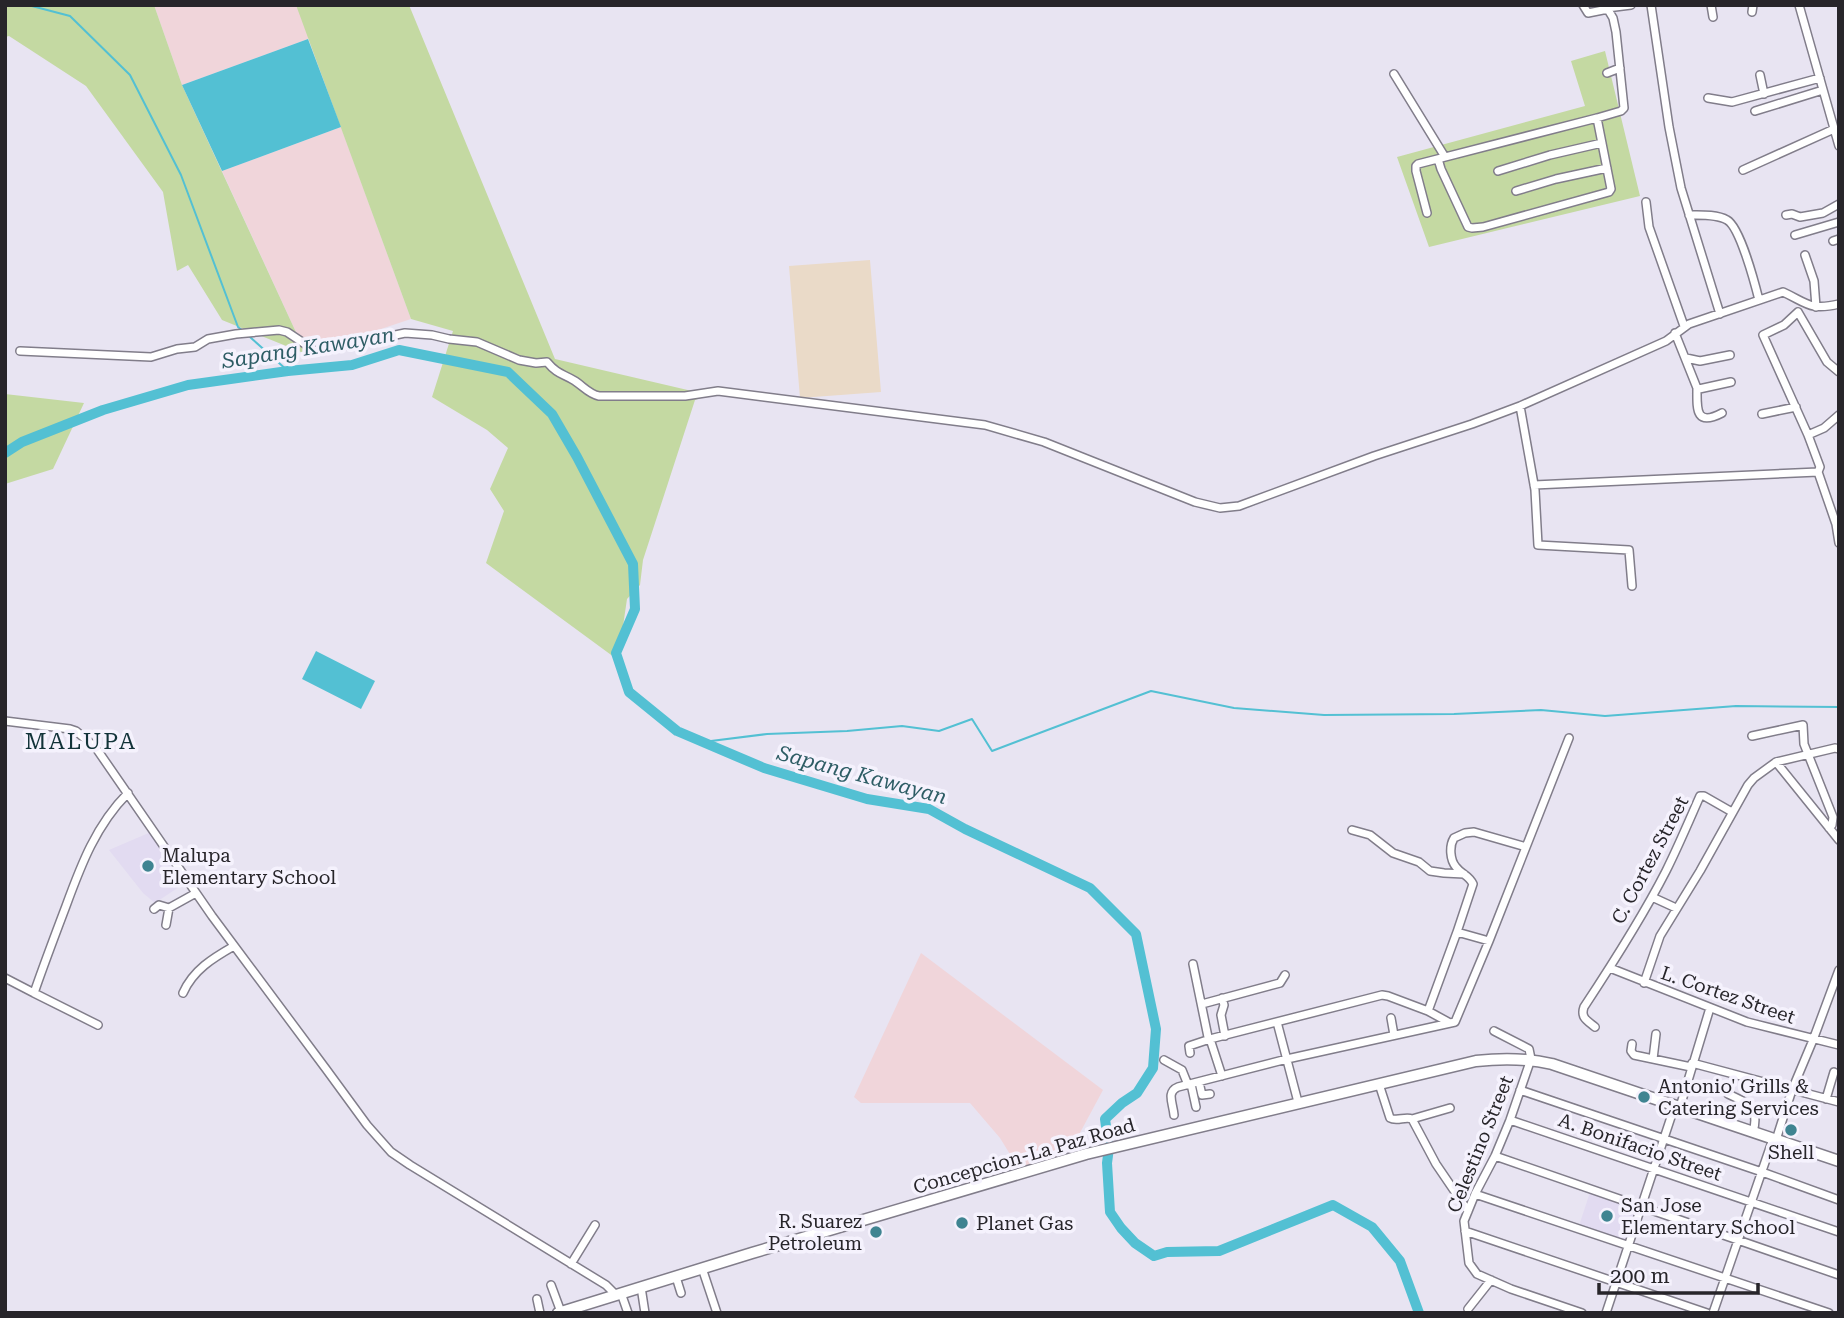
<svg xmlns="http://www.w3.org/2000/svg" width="1844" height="1318" font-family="'Roboto Serif',serif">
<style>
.commercial{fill:#eadac8}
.industrial{fill:#f0d5da}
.built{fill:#e2dbf1}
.green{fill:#c4d9a2}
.water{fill:#53c0d3}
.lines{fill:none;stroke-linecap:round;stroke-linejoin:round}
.stream{stroke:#53c0d3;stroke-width:2}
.river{stroke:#53c0d3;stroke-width:10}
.minor-casing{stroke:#817d8a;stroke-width:10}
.major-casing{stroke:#817d8a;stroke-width:13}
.minor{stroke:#fff;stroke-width:7}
.major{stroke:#fff;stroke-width:10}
.poi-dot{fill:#3f8491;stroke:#f5f2fd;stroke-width:2.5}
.labels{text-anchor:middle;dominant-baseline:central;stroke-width:7;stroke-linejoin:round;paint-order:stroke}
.poi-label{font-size:19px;fill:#27252a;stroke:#f5f2fd;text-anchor:start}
.street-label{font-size:19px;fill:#27252a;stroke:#f5f2fd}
.water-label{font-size:21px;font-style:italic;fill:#2e5d65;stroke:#f5f2fd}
.quarter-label{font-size:23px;letter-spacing:2px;fill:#123339;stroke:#f5f2fd}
</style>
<rect width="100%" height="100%" fill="#e8e4f2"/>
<path class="commercial" d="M870 260 881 392 800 398 789 266Z"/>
<path class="industrial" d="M154 5H339L313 15 308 39 182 85Z
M341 127 411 319 306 354 222 171Z
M921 953 1103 1090 1075 1142 1060 1146 1063 1157 1019 1169 1000 1138 970 1103H861L854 1097Z"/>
<path class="built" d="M151 832 185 883 155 903 143 893 109 850Z
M1590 1192 1636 1207 1624 1241 1579 1226Z"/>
<path class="green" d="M5 5H154L182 85 306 354 222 320 188 265 177 271 163 192 86 86 9 36 5 37Z
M296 5H409L555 359 709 395 695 400 643 560 640 585 627 599 618 660 486 563 504 511 490 489 508 448 487 430 432 397 453 331 411 319Z
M1605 51 1640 196 1429 247 1397 157 1585 106 1571 61Z
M5 394 84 403 53 469 5 484Z"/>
<path class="water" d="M308 39 341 127 222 171 182 85Z
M316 651 375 681 361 709 302 679Z"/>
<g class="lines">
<path class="stream" d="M28 5 70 16 130 75 181 175 238 327 243 331
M250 337 288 371
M703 742 767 734 847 731 902 726 939 731 972 719 992 751 1151 691 1234 708 1324 715 1454 714 1541 710 1605 716 1736 706 1839 707"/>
<path class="river" d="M5 453 22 442 103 410 188 385 288 371 352 365 399 350 508 372 552 414 577 457 633 564 635 609 616 653 629 692 677 731 764 768 867 799 929 809 965 829 1090 888 1136 934 1156 1029 1153 1068 1137 1093 1122 1103 1105 1119 1109 1148 1107 1163 1110 1212 1121 1228 1135 1243 1154 1256 1167 1252 1219 1251 1333 1205 1372 1227 1400 1261 1419 1313"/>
<defs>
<path id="minor" d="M1583 5 1588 13 1608 9
M1651 5 1669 127 1681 188 1720 314
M1711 5 1713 17
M1799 5 1839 146
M1607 6V8L1631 5
M1752 12 1753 5
M1607 73 1620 68
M1394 74 1445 157
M1760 75 1764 94
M1708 98 1732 102 1820 78
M1755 111 1823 90
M1438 159 1441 169 1468 227 1472 228 1483 227 1609 192 1611 189 1597 118
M1743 170 1834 129
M1498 171 1550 155 1602 143
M1516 191 1556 179 1607 168
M1646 202 1649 227 1684 326
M1427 213 1416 171V166L1418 164 1597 118 1621 111 1624 108 1616 32 1613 18 1607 8
M1689 215C1700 215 1717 214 1727 220 1740 227 1755 284 1759 300
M1786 215 1792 214 1800 217 1823 213 1839 204
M1795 235 1839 222
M1833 241 1839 239
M1805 255 1814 281 1816 307
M1675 333 1697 388 1699 389 1731 382
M20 351 151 357 177 349 195 347 208 339 236 334 279 330 287 332 314 350 319 351 405 333 432 335 449 339 477 342 519 360 536 363 547 362C558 375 562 373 575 381 584 387 589 394 599 396H685L718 391 985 425 1044 442 1195 502 1220 508 1239 506 1374 456 1472 424 1520 406 1666 341 1689 324 1783 292C1807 303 1810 311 1839 304
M1686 358 1700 361 1730 355
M1697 388C1697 409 1695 427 1722 413
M1520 406 1535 490 1538 545 1629 550 1632 586
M1762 414 1796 407
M1808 435 1824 428 1839 415
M1818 472 1836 524 1839 543
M1534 485 1818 472 1820 467 1808 435 1763 335 1784 325 1798 312 1827 362 1839 372
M5 721 70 729 76 731 96 748 212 916 326 1069 367 1125 391 1152 410 1165 606 1285 616 1295
M1752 736 1803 725 1804 744 1833 817 1832 825 1829 828
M1776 762 1835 748 1839 749
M1352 830 1370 835 1393 853 1419 862 1430 871 1444 873 1464 874
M1652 897 1676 908
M154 909 159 905 169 908 196 893
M166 925 169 908
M1457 932 1473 884C1469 875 1461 874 1456 867 1450 860 1449 846 1454 838L1465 833 1474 832 1526 847
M1193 964 1208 1037 1210 1039 1382 995 1388 996 1428 1011 1450 1023
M1610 968 1747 1022 1839 1045
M5 978 34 993C44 964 55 935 66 906 81 865 96 825 128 793
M1644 983 1660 936 1700 871 1748 785 1754 778 1776 762 1839 840
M34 993 98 1025
M183 993C193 970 213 958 234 946
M1222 998 1224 1005 1221 1015 1225 1036
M1202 1004 1280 983 1285 975
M1428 1011 1457 932 1489 941
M1391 1018 1394 1035
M1277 1022 1298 1102
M1595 1027C1588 1021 1580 1018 1584 1007 1613 963 1642 918 1666 871 1678 847 1689 821 1700 796H1704L1732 812
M1494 1031 1529 1049 1531 1059 1510 1120 1495 1156 1475 1194 1464 1221 1469 1263 1477 1274 1511 1289 1582 1313
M1632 1044 1631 1051 1634 1055 1691 1067
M1190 1053 1189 1046 1210 1039 1222 1076
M1653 1059 1656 1034
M1164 1060 1182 1070 1188 1085
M1692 1063 1839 1102
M1199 1082 1202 1095 1210 1094
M1191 1084 1196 1107
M1379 1084 1390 1118C1397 1122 1405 1116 1412 1119L1436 1164 1468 1211
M1520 1090 1762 1172 1839 1200
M1728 1094C1748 1103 1760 1108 1753 1132
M1826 1099 1834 1072
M1680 1107 1710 1008
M1174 1115C1173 1103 1166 1092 1178 1087L1287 1059 1455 1022 1489 941 1569 738
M1412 1119 1450 1108
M1510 1120 1839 1232
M1776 1140 1792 1090 1813 1040 1839 970
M1495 1156 1839 1275
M1475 1194 1829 1313
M1465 1231 1707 1313
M571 1264 595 1225
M702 1268 717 1313
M676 1277 681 1293
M551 1285 561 1312
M641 1287 645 1313
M621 1293 628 1313
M537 1299 540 1313
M1468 1309 1491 1280
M1606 1313 1675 1105
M1713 1313 1773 1139"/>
<path id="major" d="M558 1313 752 1253 1086 1154 1476 1061C1503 1058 1526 1058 1552 1064L1839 1161"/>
</defs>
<use href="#minor" class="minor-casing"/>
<use href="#major" class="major-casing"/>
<use href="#minor" class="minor"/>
<use href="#major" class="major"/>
</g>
<g class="poi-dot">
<circle cx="148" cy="866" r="7"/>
<circle cx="1644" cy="1097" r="7"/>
<circle cx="1791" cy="1130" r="7"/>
<circle cx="1607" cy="1216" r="7"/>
<circle cx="962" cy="1223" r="7"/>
<circle cx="876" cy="1232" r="7"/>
</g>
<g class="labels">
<g class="poi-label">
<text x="162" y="855">Malupa<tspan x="162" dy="22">Elementary School</tspan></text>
<text x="1658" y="1086">Antonio' Grills &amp;<tspan x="1658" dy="22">Catering Services</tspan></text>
<text x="1791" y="1152" text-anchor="middle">Shell</text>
<text x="1621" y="1205">San Jose<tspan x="1621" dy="22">Elementary School</tspan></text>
<text x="862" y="1221" text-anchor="end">R. Suarez<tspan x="862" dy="22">Petroleum</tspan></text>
<text x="976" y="1223">Planet Gas</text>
</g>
<g class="street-label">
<text transform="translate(1650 860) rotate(-62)">C. Cortez Street</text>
<text transform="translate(1728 995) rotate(19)">L. Cortez Street</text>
<text transform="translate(1480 1144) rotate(-68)">Celestino Street</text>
<text transform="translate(1640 1147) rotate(19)">A. Bonifacio Street</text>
<text transform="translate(1024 1156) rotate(-16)">Concepcion-La Paz Road</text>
</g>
<g class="water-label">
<text transform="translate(308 348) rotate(-9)">Sapang Kawayan</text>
<text transform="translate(862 775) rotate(15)">Sapang Kawayan</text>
</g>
<g class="quarter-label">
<text x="81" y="741">MALUPA</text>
</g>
</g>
<rect width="1844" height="1318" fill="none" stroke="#27252a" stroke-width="14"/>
<path d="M1599 1283v10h159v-10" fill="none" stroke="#27252a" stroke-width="3.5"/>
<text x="1610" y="1283" font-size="21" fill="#27252a" stroke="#f5f2fd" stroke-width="5" paint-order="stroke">200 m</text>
</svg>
